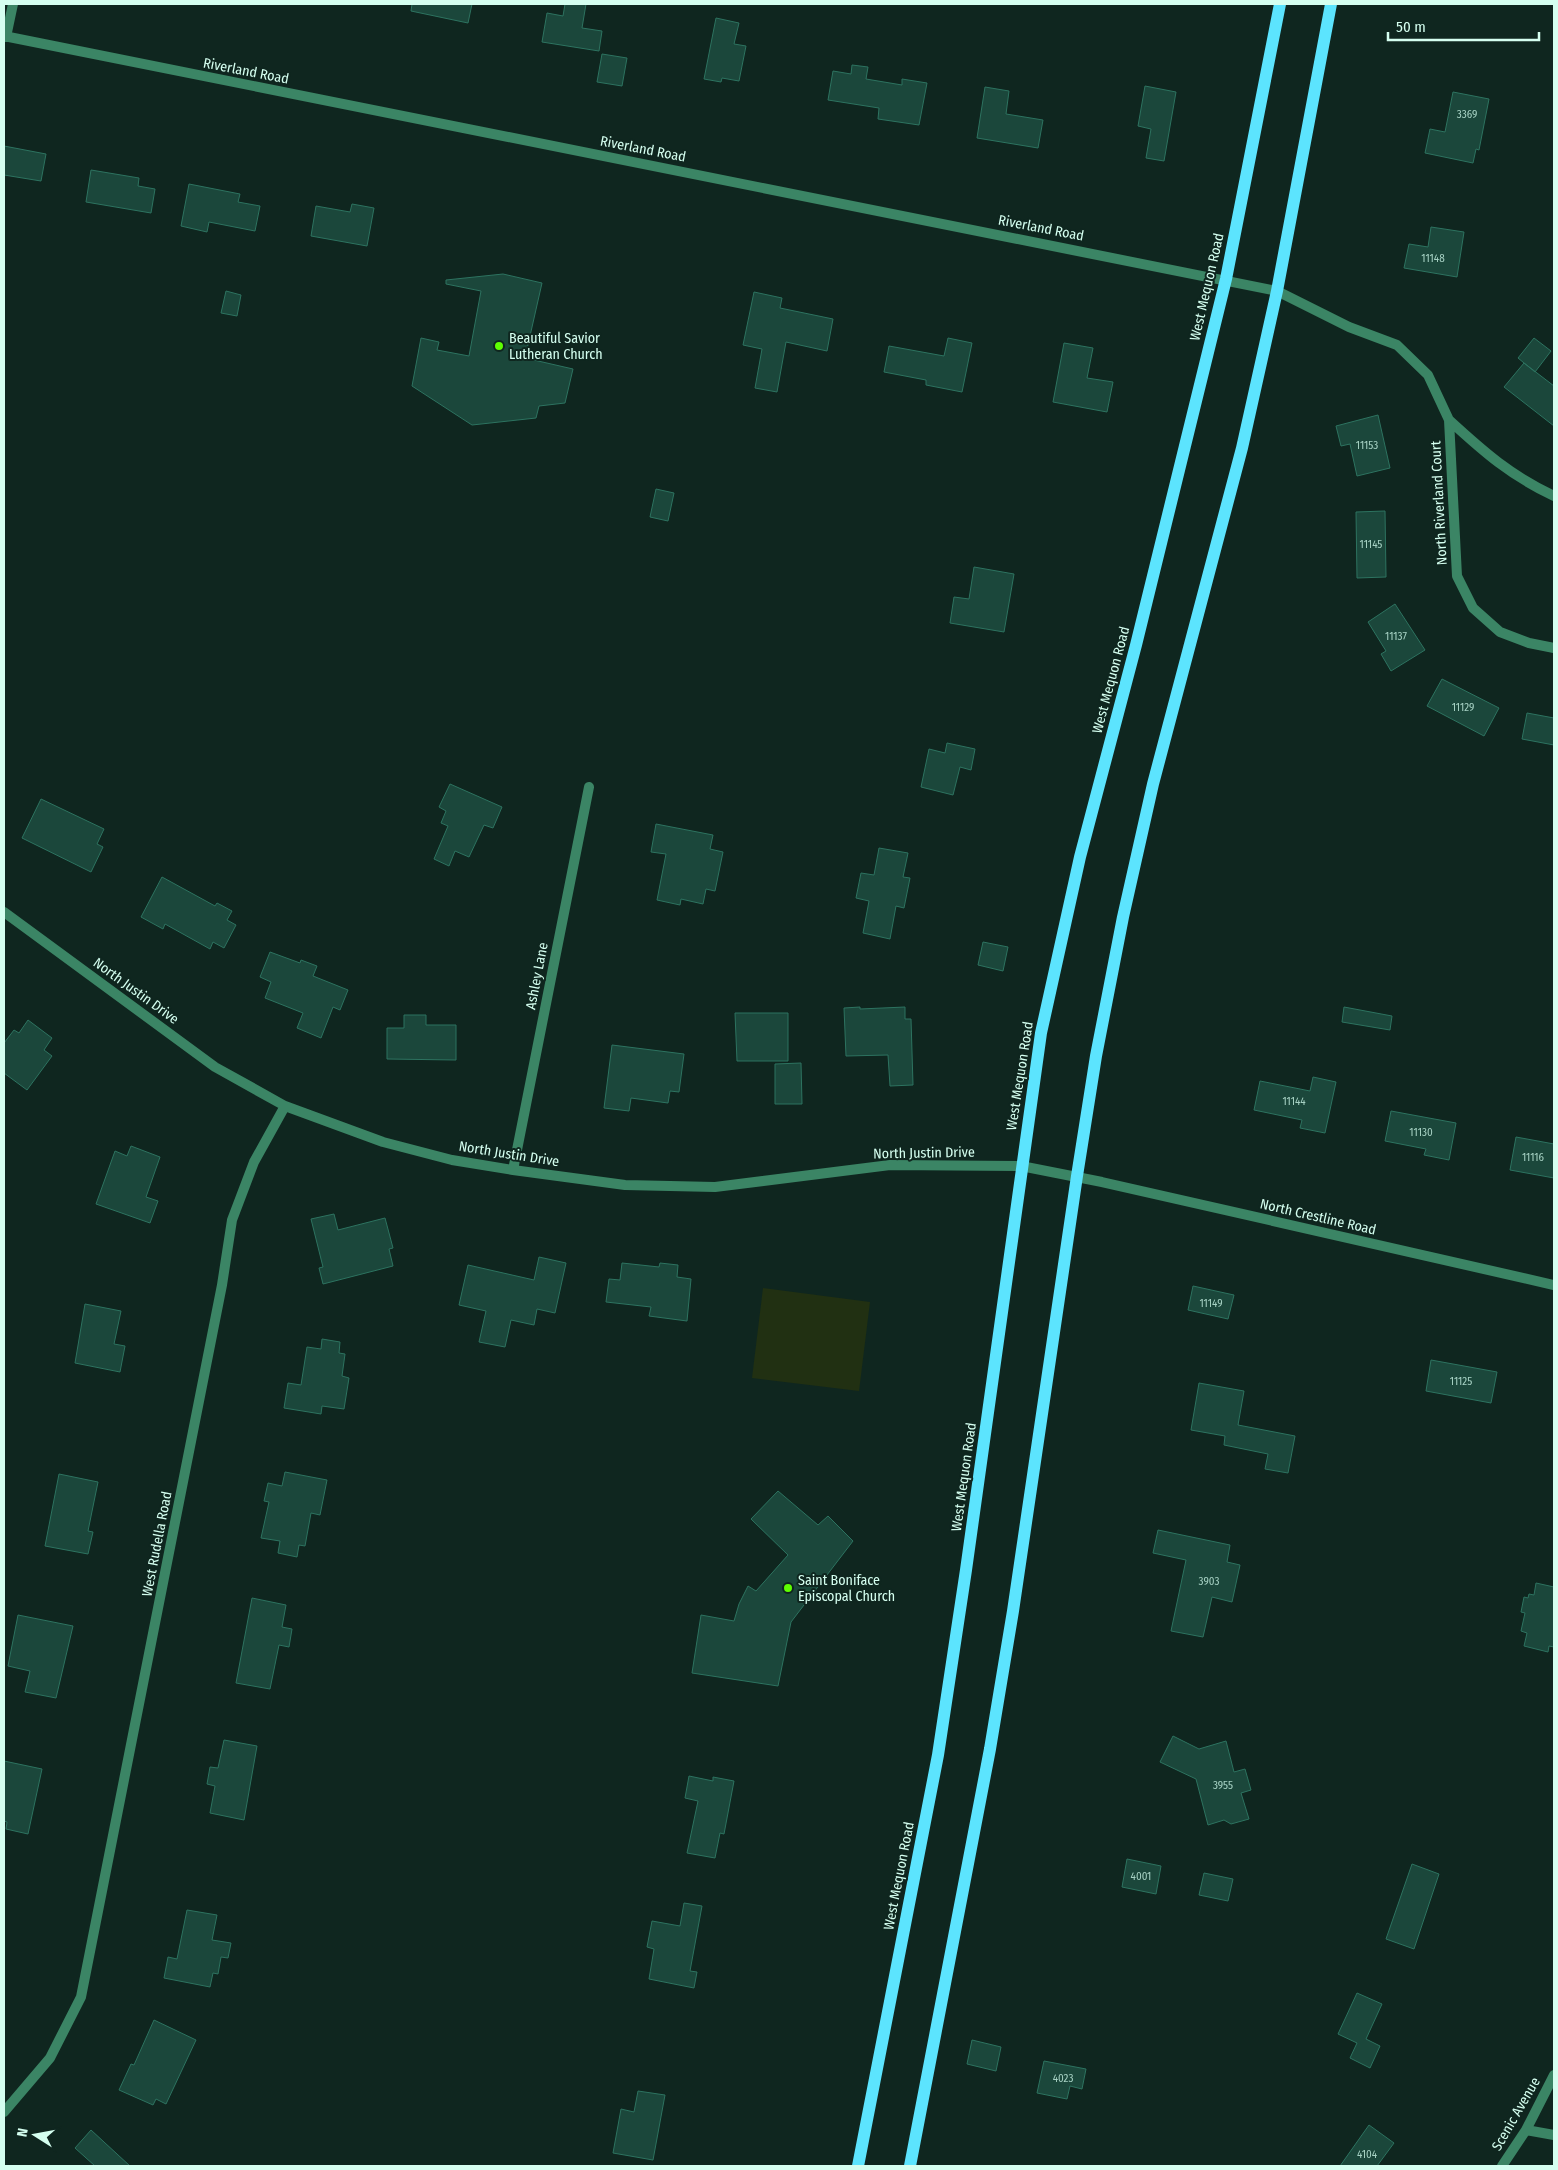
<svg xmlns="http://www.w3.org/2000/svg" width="1558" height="2170" font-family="'Fira Sans Condensed',sans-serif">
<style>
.green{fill:#213012}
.building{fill:#1b473b;stroke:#2d7360}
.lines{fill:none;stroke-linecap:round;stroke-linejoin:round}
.street{stroke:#3b8565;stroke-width:10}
.primary{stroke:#5ce4fe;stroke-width:12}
.poi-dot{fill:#5efe02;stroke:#0f261f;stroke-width:2}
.labels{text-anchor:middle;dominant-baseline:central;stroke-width:4;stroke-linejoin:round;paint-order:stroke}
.number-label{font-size:11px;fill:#a6d1c3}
.street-label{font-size:14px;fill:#d5fff0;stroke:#0f261f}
.poi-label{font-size:14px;fill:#d5fff0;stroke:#0f261f;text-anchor:start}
</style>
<rect width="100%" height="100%" fill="#0f261f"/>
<path class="green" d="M763 1288 870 1302 859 1391 752 1378Z"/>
<path class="building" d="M412 4H472L468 23 411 11Z
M565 4H586L582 28 602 31 599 51 542 42 547 13 563 16Z
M716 18 739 23 734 44 746 46 739 81 722 78 721 82 704 79Z
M602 54 627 58 622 86 597 82Z
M852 65 868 67 866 79 902 85V79L927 83 919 125 878 119 879 108 828 100 833 71 851 74Z
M1145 86 1176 92 1164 161 1146 158 1151 129 1138 126Z
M985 87 1009 91 1006 114 1043 120 1038 148 977 138Z
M1453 92 1489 99 1479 150 1476 149 1473 163 1425 153 1430 129 1445 132Z
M4 146 46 154 41 181 4 175Z
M91 170 139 178 138 186 155 189 151 213 86 202Z
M189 184 240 194 238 202 260 206 255 231 209 222 207 232 181 226Z
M352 204 374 208 367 246 311 236 316 206 350 212Z
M1431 227 1464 232 1457 277 1404 268 1409 244 1428 247Z
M503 274 542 283 525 358 573 369 565 403 539 406 536 418 472 425 412 386 421 338 439 342 437 350 469 356 481 291 446 284V280Z
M226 291 241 295 237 316 221 313Z
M754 292 782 298 780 308 833 319 827 351 786 342 777 392 755 388 762 349 743 345Z
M948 338 972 343 962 392 926 385V380L884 372 889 346 944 356Z
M1534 338 1551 351 1535 372 1518 358Z
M1064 343 1093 348 1087 378 1113 382 1107 412 1053 402Z
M1524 363 1554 386V426L1504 387Z
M1378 415 1390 468 1357 476 1350 444 1341 446 1336 426Z
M656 489 674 493 668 521 650 517Z
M1385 511 1386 577 1357 578 1356 512Z
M974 567 1014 574 1004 632 950 623 954 597 969 599Z
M1395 604 1425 650 1391 671 1381 654 1386 651 1368 622Z
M1442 679 1499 708 1484 736 1427 706Z
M1527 713 1554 718V745L1522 739Z
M947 743 975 749 971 770 960 767 953 795 921 787 929 749 945 753Z
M450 784 502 807 493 828 484 825 469 857 455 851 449 866 434 859 448 826 441 823 446 811 439 807Z
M41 799 104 829 97 844 103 847 91 872 22 838Z
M656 824 713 835 710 849 723 852 715 891 706 889 703 904 681 899 680 905 657 900 666 854 651 852Z
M879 848 908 853 903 877 910 878 904 908 896 906 890 939 863 933 869 901 856 898 861 873 874 875Z
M162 877 215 906 217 903 232 911 227 920 236 925 224 948 213 942 210 949 165 924 163 929 141 917Z
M983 942 1008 947 1003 971 978 965Z
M270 952 300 963 301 960 317 966 313 976 348 990 340 1010 333 1007 321 1038 297 1028 303 1013 265 998 271 982 260 977Z
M860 1007V1009L905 1007V1019H911L913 1085 890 1086 888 1055 846 1056 844 1008Z
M1344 1007 1392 1016 1390 1030 1342 1022Z
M735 1013H788V1061H737Z
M404 1015H426V1025H456V1060L387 1059V1028H404Z
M28 1020 52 1038 44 1050 52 1056 27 1090 4 1073V1043L14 1030 19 1033Z
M612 1045 684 1054 679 1092 670 1091 668 1103 631 1098 629 1111 604 1108Z
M801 1063 802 1104H775V1064Z
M1313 1077 1336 1082 1325 1133 1300 1128 1302 1120 1254 1110 1260 1081 1310 1091Z
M1391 1111 1456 1123 1449 1160 1424 1155 1426 1149 1385 1141Z
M1516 1137 1554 1144V1178L1510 1170Z
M131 1146 160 1157 146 1197 158 1201 150 1223 96 1204 115 1151 127 1156Z
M334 1214 338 1230 385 1218 393 1248 389 1249 393 1266 323 1284 319 1268 323 1267 311 1219Z
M539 1257 566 1263 555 1313 537 1309 534 1325 511 1320 505 1347 479 1342 486 1311 459 1305 468 1265 534 1280Z
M622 1263 659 1267 660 1263 678 1265 677 1277 691 1279 687 1321 649 1316 651 1307 606 1302 609 1279 620 1280Z
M1193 1286 1234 1295 1228 1319 1188 1310Z
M85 1304 121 1311 114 1344 125 1346 120 1372 75 1363Z
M322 1339 340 1342 339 1353 345 1354 342 1376 349 1378 344 1409 322 1406 321 1414 284 1408 288 1383 301 1385 307 1347 321 1349Z
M1431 1360 1497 1372 1491 1403 1426 1391Z
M1199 1383 1244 1391 1238 1425 1295 1436 1288 1473 1265 1469 1268 1454 1224 1445 1225 1436 1191 1430Z
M285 1472 327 1480 320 1515 311 1513 305 1546 299 1545 297 1557 278 1553 280 1541 261 1538 269 1502 264 1501 268 1483 282 1486Z
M59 1474 98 1482 88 1531 93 1532 88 1554 45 1546Z
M778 1491 818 1525 828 1516 853 1541 791 1622 778 1686 692 1673 701 1615 734 1621 739 1604 748 1586 756 1591 788 1555 751 1519Z
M1158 1530 1230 1545 1227 1562 1240 1565 1232 1602 1212 1597 1203 1637 1171 1631 1186 1560 1153 1553Z
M1536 1583 1554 1587V1647L1549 1646 1548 1652 1524 1646 1527 1633 1521 1631 1525 1613 1521 1612 1524 1597 1528 1598 1529 1594 1534 1595Z
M252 1598 286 1605 282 1627 292 1629 289 1647 279 1645 270 1689 236 1683Z
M18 1615 73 1626 56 1698 25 1692 30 1671 8 1666Z
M1173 1736 1199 1749 1226 1741 1234 1772 1245 1769 1251 1790 1241 1793 1249 1819 1231 1824 1224 1820 1208 1825 1196 1779 1160 1762Z
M224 1740 257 1746 244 1820 210 1813 215 1786 207 1784 210 1767 218 1768Z
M4 1761 42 1769 28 1834 6 1829 7 1822 4 1821Z
M689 1776 713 1781V1777L734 1781 724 1834 720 1833 715 1858 687 1853 698 1801 685 1798Z
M1127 1859 1161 1866 1156 1894 1122 1887Z
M1412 1864 1439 1874 1414 1949 1386 1939Z
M1204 1873 1233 1879 1228 1901 1199 1895Z
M684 1903 702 1906 690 1971 697 1972 694 1988 649 1979 654 1949 647 1947 652 1921 680 1926Z
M187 1910 217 1915 212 1940 231 1943 228 1958 221 1957 218 1974 213 1973 210 1987 164 1978 168 1957 177 1959Z
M1357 1993 1382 2004 1366 2039 1380 2046 1370 2068 1350 2058 1357 2043 1338 2034Z
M154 2020 196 2040 166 2104 156 2099 153 2105 119 2090 131 2064 134 2065Z
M972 2040 1001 2047 996 2071 967 2064Z
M1044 2061 1086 2069 1082 2089 1070 2086 1067 2099 1037 2093Z
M638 2091 665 2095 653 2160 613 2153 621 2109 634 2112Z
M1369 2125 1394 2143 1377 2166H1340Z
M91 2130 130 2166H95L75 2148Z"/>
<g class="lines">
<path class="street" d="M4 36 1277 291 1349 327 1397 345 1428 375 1449 420
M6 37 13 4
M1554 496C1510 475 1485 453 1449 420L1457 576 1473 608 1500 632 1529 643 1554 648
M4 912 215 1067 285 1106 383 1142 452 1160 513 1170 625 1185 715 1187 890 1165 1021 1166 1102 1182 1554 1285
M513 1170 589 787
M4 2112 50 2058 81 1997 222 1285 232 1220 254 1162 285 1106
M1526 2130 1554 2135
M1502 2166 1526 2130 1554 2075"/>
<path class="primary" d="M858 2166 938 1755 966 1570 1041 1033 1080 857 1136 645 1226 279 1280 4
M910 2166 990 1749 1013 1611 1077 1176 1096 1056 1123 917 1153 784 1242 448 1277 291 1331 4"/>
</g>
<g class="poi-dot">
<circle cx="499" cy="346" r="5"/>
<circle cx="788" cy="1588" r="5"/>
</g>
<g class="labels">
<g class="number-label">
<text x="1467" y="114">3369</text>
<text x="1433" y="258">11148</text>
<text x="1367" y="445">11153</text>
<text x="1371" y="544">11145</text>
<text x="1396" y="636">11137</text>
<text x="1463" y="707">11129</text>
<text x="1294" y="1101">11144</text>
<text x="1421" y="1132">11130</text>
<text x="1533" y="1157">11116</text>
<text x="1211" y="1303">11149</text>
<text x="1461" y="1381">11125</text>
<text x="1209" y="1581">3903</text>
<text x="1223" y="1785">3955</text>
<text x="1141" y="1876">4001</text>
<text x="1063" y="2078">4023</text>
<text x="1367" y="2154">4104</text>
</g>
<g class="street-label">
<text transform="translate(246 71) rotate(11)">Riverland Road</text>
<text transform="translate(643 149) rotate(11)">Riverland Road</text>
<text transform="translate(1041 228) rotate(11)">Riverland Road</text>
<text transform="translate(1207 287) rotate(-77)">West Mequon Road</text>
<text transform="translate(1439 503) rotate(-93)">North Riverland Court</text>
<text transform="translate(1111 680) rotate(-75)">West Mequon Road</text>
<text transform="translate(537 976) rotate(-79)">Ashley Lane</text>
<text transform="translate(136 991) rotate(36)">North Justin Drive</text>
<text transform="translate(1020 1076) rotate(-81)">West Mequon Road</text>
<text transform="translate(924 1153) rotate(-1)">North Justin Drive</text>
<text transform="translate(509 1154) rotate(9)">North Justin Drive</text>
<text transform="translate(1318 1217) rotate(13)">North Crestline Road</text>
<text transform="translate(964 1477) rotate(-82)">West Mequon Road</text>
<text transform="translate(157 1544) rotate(-79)">West Rudella Road</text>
<text transform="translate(899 1876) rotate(-79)">West Mequon Road</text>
<text transform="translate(1516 2114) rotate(-60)">Scenic Avenue</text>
</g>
<g class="poi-label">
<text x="509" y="338">Beautiful Savior<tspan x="509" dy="16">Lutheran Church</tspan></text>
<text x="798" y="1580">Saint Boniface<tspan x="798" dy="16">Episcopal Church</tspan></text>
</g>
</g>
<rect width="1558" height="2170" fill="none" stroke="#d5fff0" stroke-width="10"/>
<g transform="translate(35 2135) rotate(281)" stroke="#0f261f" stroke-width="4" paint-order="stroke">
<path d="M0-4L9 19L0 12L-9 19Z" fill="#d5fff0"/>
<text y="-8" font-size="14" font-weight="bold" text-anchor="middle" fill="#d5fff0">N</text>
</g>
<path d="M1388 32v8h151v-8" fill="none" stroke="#d5fff0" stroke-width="2.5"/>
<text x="1396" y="32" font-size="15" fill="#d5fff0" stroke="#0f261f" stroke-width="4" paint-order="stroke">50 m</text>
</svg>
